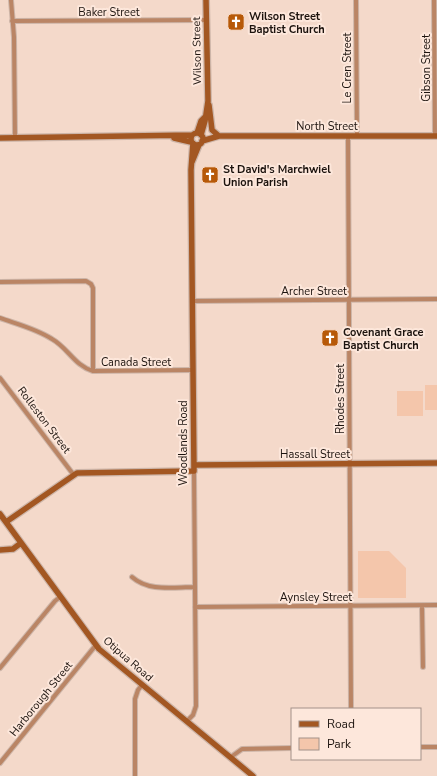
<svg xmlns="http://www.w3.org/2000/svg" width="437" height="776" font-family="'Nunito Sans',sans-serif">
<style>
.green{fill:#f4c6ab}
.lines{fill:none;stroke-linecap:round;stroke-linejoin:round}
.street-casing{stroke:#cdb5a8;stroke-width:6}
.secondary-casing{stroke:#cdb5a8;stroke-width:8}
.street{stroke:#ba8565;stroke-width:4}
.secondary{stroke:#a35722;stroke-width:5.5}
.labels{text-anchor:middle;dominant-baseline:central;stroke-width:4;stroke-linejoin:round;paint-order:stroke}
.street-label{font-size:11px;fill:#1c130e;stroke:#fde7db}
.poi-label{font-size:11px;font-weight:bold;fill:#1c130e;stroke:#fde7db;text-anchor:start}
</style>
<rect width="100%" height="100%" fill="#f4d9ca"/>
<path class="green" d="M425 385H437V410H425Z
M397 391H423V416H397Z
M358 551H389L406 568V598H358Z"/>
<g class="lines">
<defs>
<path id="street" d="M11 0 14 37 15 138
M356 0 357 136
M434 0 435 136
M12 21 206 20
M348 136 351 709
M0 282 86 281 91 284 93 288V371
M192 301 437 299
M0 318C17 324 37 329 52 339 68 348 75 366 93 371L193 370
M0 378 73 474
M132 577C149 592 173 587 195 587
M422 606 423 667
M195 607 437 605
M0 668 55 601 60 597
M187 721 193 715 196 706 194 471
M420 747H437
M231 757 242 749 292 748
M0 763 96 645
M135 776V699L138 690 142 685"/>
<path id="secondary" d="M209 105 212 130 219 136
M191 139a6 6 0 1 1 12 0a6 6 0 1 1-12 0Z
M197 133 201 121 205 117
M201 135 205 121 208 101 206 0
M0 138 192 135
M174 138 191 142
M202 141 219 136H437
M192 162 199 145
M194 465 437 463
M0 514 99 649 253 776
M6 522 77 473 194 471 191 170 193 143
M0 550 13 549 21 543"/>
</defs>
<use href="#street" class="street-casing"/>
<use href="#secondary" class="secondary-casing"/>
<use href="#street" class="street"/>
<use href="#secondary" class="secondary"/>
</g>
<defs>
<symbol id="church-square" viewBox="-11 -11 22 22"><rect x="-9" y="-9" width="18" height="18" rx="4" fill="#b75908" stroke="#fde7db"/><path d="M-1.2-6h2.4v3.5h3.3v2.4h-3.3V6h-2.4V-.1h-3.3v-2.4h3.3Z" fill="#fff"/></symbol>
</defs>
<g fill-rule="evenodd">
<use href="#church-square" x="226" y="12" width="20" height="20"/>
<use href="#church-square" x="200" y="165" width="20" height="20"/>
<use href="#church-square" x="320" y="328" width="20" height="20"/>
</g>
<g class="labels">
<g class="street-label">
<text x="109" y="12">Baker Street</text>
<text transform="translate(197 51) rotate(-91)">Wilson Street</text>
<text transform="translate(347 68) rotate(-90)">Le Cren Street</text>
<text transform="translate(426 68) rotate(-90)">Gibson Street</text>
<text x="327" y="126">North Street</text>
<text x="314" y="291">Archer Street</text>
<text x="136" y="362">Canada Street</text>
<text transform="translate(340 399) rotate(-90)">Rhodes Street</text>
<text transform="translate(44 420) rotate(53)">Rolleston Street</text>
<text transform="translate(183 443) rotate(-90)">Woodlands Road</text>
<text x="315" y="454">Hassall Street</text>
<text x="316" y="597">Aynsley Street</text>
<text transform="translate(128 659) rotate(41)">Otipua Road</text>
<text transform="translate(41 699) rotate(-51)">Harborough Street</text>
</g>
<g class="poi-label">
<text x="249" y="16">Wilson Street<tspan x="249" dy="13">Baptist Church</tspan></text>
<text x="223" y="169">St David's Marchwiel<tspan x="223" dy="13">Union Parish</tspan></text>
<text x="343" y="332">Covenant Grace<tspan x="343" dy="13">Baptist Church</tspan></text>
</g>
</g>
<rect x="291" y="708" width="130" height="52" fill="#fde7db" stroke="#a39289"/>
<rect x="299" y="721" width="20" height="6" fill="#a35722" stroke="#a39289"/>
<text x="327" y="728" font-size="12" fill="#1c130e">Road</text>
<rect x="299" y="738" width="20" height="12" fill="#f4c6ab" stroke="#a39289"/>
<text x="327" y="748" font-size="12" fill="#1c130e">Park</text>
</svg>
